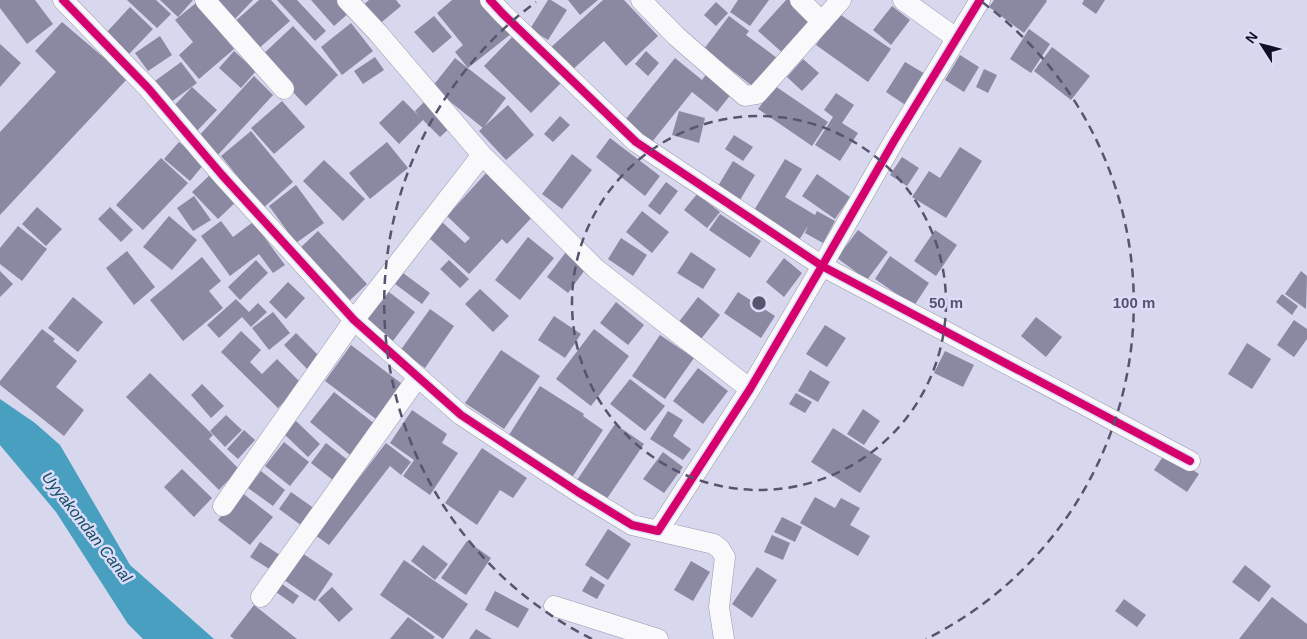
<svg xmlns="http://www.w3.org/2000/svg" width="1307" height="639" font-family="Helvetica,sans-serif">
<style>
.water{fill:#489fbf}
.building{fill:#8b88a2}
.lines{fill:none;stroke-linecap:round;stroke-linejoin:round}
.street-casing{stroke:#9796ac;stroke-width:21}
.street{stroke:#f9f9fc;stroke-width:20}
.cycleway-casing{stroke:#dcdcf9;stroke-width:11}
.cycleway{stroke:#d6006c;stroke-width:8}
.ring{fill:none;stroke:#56556d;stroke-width:2.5;stroke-dasharray:9 6}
.labels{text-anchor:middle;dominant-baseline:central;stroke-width:5;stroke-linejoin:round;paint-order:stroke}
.water-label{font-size:16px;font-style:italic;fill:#134d61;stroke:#dcdcf9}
.centre{fill:#56556d;stroke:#dcdcf9;stroke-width:2.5}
.ring-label{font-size:15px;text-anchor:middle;font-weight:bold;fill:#56556d;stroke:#dcdcf9;stroke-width:5;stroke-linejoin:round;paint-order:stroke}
</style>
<rect width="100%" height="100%" fill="#d7d7ee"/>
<path class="water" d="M0 399 35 423 60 445 130 565 214 639H143L128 624 56 512 0 445Z"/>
<path class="building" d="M0 0H35L53 24 27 44 0 8Z
M127 0H156L171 14 157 28Z
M160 0H193L178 17Z
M211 0H253L233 21Z
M259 0H271L290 21 257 50 233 23Z
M277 0H297L326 31 315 41Z
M311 0H340L350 12 334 26Z
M369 0H396L401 6 377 26 361 7Z
M452 0H484L511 34 468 68 455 52 463 45 437 13Z
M548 0H551L567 10 548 40 530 29Z
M568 0H598L580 15Z
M603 0H624L658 36 626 66 604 41 570 72 549 49Z
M738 0H769L750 26 730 12Z
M786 0H789L814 22 785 55 758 31Z
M994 0H1046L1047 1 1024 33 989 7Z
M1084 0H1105L1096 14 1082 4Z
M716 2 728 13 716 26 704 15Z
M196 3 234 49 199 79 179 55 193 42 175 20Z
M892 6 910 20 891 45 873 30Z
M130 7 153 29 129 54 106 33Z
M838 13 891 49 868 82 816 45Z
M434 16 452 37 433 53 414 32Z
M729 16 749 31 746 35 777 58 755 88 704 49Z
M62 22 128 78 0 215V132L56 72 35 51Z
M351 23 373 51 342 75 321 47Z
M293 26 338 75 306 106 260 57Z
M1029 29 1050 44 1031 73 1010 59Z
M516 33 564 80 531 113 484 66Z
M160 36 172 55 148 71 135 53Z
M0 44 21 63 0 87Z
M1052 47 1090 76 1071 100 1034 71Z
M234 51 256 71 241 88 219 68Z
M646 51 659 63 648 76 635 64Z
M960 55 979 67 964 92 945 80Z
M375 57 384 70 363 84 354 71Z
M455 58 506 98 483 128 432 87Z
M675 58 702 80 707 73 732 93 717 112 692 92 652 142 625 120Z
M803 59 819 73 802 91 787 77Z
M181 62 197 83 171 102 155 81Z
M905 62 927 75 907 106 886 92Z
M984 69 997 75 988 93 976 87Z
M254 76 273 95 216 157 196 139Z
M775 86 828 122 812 146 758 109Z
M192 87 217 110 195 133 170 110Z
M836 93 854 105 842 123 858 133 840 161 815 145 833 117 824 110Z
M427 99 453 125 440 137 423 120 399 144 379 123 403 100 419 116 415 111Z
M282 101 305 127 274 154 251 128Z
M508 105 534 135 506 160 479 131Z
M679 111 705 118 699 143 672 135Z
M560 116 570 125 553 142 544 134Z
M251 131 293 182 263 208 221 156Z
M734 135 753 147 743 161 725 149Z
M610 138 660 176 645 196 596 157Z
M179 142 204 164 190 181 164 159Z
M387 142 408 168 370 199 349 173Z
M960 147 982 161 946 218 912 197 929 171 940 178Z
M572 154 592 170 562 209 542 194Z
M902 157 919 168 907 186 890 175Z
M161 158 188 183 143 230 116 205Z
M785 159 802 169 785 197 815 215 817 211 835 221 823 243 805 233 808 226 799 240 753 212Z
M324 160 365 199 343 221 303 181Z
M733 161 755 175 737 205 715 191Z
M213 172 239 199 218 219 192 192Z
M487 172 534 215 507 244 502 239 469 274 428 237 442 222 465 243 470 238 447 216Z
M817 174 850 197 835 219 802 196Z
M666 182 678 191 660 215 648 206Z
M296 185 324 223 296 243 269 206Z
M697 194 720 212 707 228 684 210Z
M194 196 211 220 193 231 177 208Z
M37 207 62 229 46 246 22 224Z
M110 207 133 230 121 242 98 219Z
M642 211 669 232 652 253 626 232Z
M720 214 761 241 750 258 709 230Z
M169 216 197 240 172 270 143 247Z
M221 221 233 237 253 222 285 265 273 273 259 254 230 276 201 236Z
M18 226 47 249 22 281 0 264V248Z
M858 230 888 252 867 280 837 258Z
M935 230 957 245 936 276 914 261Z
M318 231 367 284 347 303 298 250Z
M528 237 554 258 520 300 495 280Z
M621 238 647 255 633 276 608 259Z
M127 251 155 287 134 305 106 268Z
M566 252 587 267 568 293 547 277Z
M691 252 716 269 703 289 677 273Z
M890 256 929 283 914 306 875 279Z
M202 257 221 281 209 291 223 308 183 341 150 300Z
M784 258 802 273 784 297 766 282Z
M256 260 268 273 240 300 228 287Z
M449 260 469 279 460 288 440 269Z
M0 271 13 284 0 297Z
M1301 271 1307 276 1306 309 1285 294Z
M403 273 430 293 422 304 395 284Z
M288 282 305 298 286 319 269 302Z
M480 289 509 316 493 332 465 304Z
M389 292 415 312 389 346 362 326Z
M738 292 775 316 761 338 724 313Z
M1282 294 1298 306 1292 315 1276 302Z
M73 297 103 322 78 352 48 328Z
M698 297 720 315 697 344 675 327Z
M236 299 249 312 258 303 267 312 251 327 242 317 219 338 207 325Z
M616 302 644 325 628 345 600 323Z
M430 309 454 326 425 368 400 351Z
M273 312 290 333 269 350 252 328Z
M554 316 581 334 565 358 538 340Z
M1036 317 1062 337 1046 357 1021 336Z
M1294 320 1307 329V339L1294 357 1277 345Z
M825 325 846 338 827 367 806 354Z
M42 329 55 339 53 341 77 361 56 387 84 410 64 436 0 385V381Z
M594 329 629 356 591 406 556 379Z
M241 331 261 350 250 362 262 374 277 359 302 384 278 408 221 352Z
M296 333 321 358 308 370 284 345Z
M660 335 694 358 665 399 632 376Z
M1247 343 1271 359 1252 389 1228 374Z
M351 345 406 387 380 422 325 381Z
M501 350 540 376 504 429 465 403Z
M945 351 974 365 963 387 934 373Z
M698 368 728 391 703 424 673 401Z
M810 370 830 382 818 402 798 391Z
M150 373 213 435 209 439 239 469 219 490 126 397Z
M630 379 665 406 645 431 610 404Z
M202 384 224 406 211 418 191 395Z
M540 386 584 414 583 416 603 430 573 476 509 435Z
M334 392 380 428 355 459 310 422Z
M796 393 812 402 805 413 789 404Z
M863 409 880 421 864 445 847 434Z
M412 410 447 434 442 443 458 453 430 495 403 476 414 460 390 443Z
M668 411 683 420 673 436 691 449 683 460 650 439Z
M226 415 242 430 225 447 210 431Z
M296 421 320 444 308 457 284 434Z
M615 424 644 444 606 500 577 480Z
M833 428 882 459 860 493 811 462Z
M244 430 255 440 238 459 227 449Z
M284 442 309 462 290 486 265 466Z
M326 443 353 464 338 484 311 463Z
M386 443 411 462 401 475 390 466 329 545 315 535Z
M482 448 527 478 513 498 500 490 477 525 445 503Z
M663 452 683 467 664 493 643 479Z
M1166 452 1199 474 1187 492 1154 470Z
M182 469 212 498 194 517 164 487Z
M261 471 285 490 273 506 248 488Z
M241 492 273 517 250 545 218 520Z
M291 492 315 509 302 526 279 509Z
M815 497 835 508 841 498 860 508 850 525 870 536 858 556 800 523Z
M782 517 802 527 795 542 774 532Z
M608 529 631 544 608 580 585 565Z
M772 535 790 543 783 560 764 552Z
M467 541 491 558 466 595 441 578Z
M260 542 280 555 271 570 250 557Z
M423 545 448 564 435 580 411 561Z
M302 553 333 574 315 601 284 580Z
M404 560 468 604 443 639 380 595Z
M691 561 710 572 693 601 674 590Z
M1245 565 1271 586 1259 602 1232 582Z
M757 567 777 580 752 618 732 604Z
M591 576 605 585 597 599 582 591Z
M282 584 299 596 293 604 276 592Z
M332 587 353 609 339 622 318 600Z
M495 591 529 609 518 628 485 610Z
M1272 597 1307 624V639H1239Z
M1124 599 1146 615 1137 627 1115 611Z
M254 605 297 639H234L230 636Z
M408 617 435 637 433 639H390Z
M476 629 492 639H469Z"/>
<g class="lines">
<defs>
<path id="street" d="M63 0 148 88 222 175 354 320 418 377 461 415 578 492 632 525 658 531 750 389 822 266 894 141 980 0
M205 0 284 89
M347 0 378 33 482 155 596 269 750 389
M490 0 503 14 636 142 822 266 1190 461
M641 0 676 36 745 96 757 94 841 0
M800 0 822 22
M903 0 956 38
M223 506 354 320 482 155
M658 531 714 544 720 549 725 557 719 607 724 639
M261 597 418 377
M554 606 658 639"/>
</defs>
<use href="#street" class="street-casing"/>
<use href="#street" class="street"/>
<defs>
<path id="cycleway" d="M63 0 148 88 222 175 354 320 418 377 461 415 578 492 632 525 658 531 750 389 822 266 894 141 980 0
M490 0 503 14 636 142 822 266 1190 461"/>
</defs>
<use href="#cycleway" class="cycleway-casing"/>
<use href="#cycleway" class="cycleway"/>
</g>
<g class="ring">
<circle cx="759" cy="303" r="187"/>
<path d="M592 639A375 375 0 0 1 536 2M982 2A375 375 0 0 1 926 639"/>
</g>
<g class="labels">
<g class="water-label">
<text transform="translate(87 527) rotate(52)">Uyyakondan Canal</text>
</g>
</g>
<circle cx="759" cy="303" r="8" class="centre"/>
<g class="ring-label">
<text x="946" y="308">50 m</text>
<text x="1134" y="308">100 m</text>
</g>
<g transform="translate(1262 45) rotate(306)" stroke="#dcdcf9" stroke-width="4" paint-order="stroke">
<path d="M0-4L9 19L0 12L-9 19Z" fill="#110f28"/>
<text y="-8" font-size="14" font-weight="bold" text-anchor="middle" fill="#110f28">N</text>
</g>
</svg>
